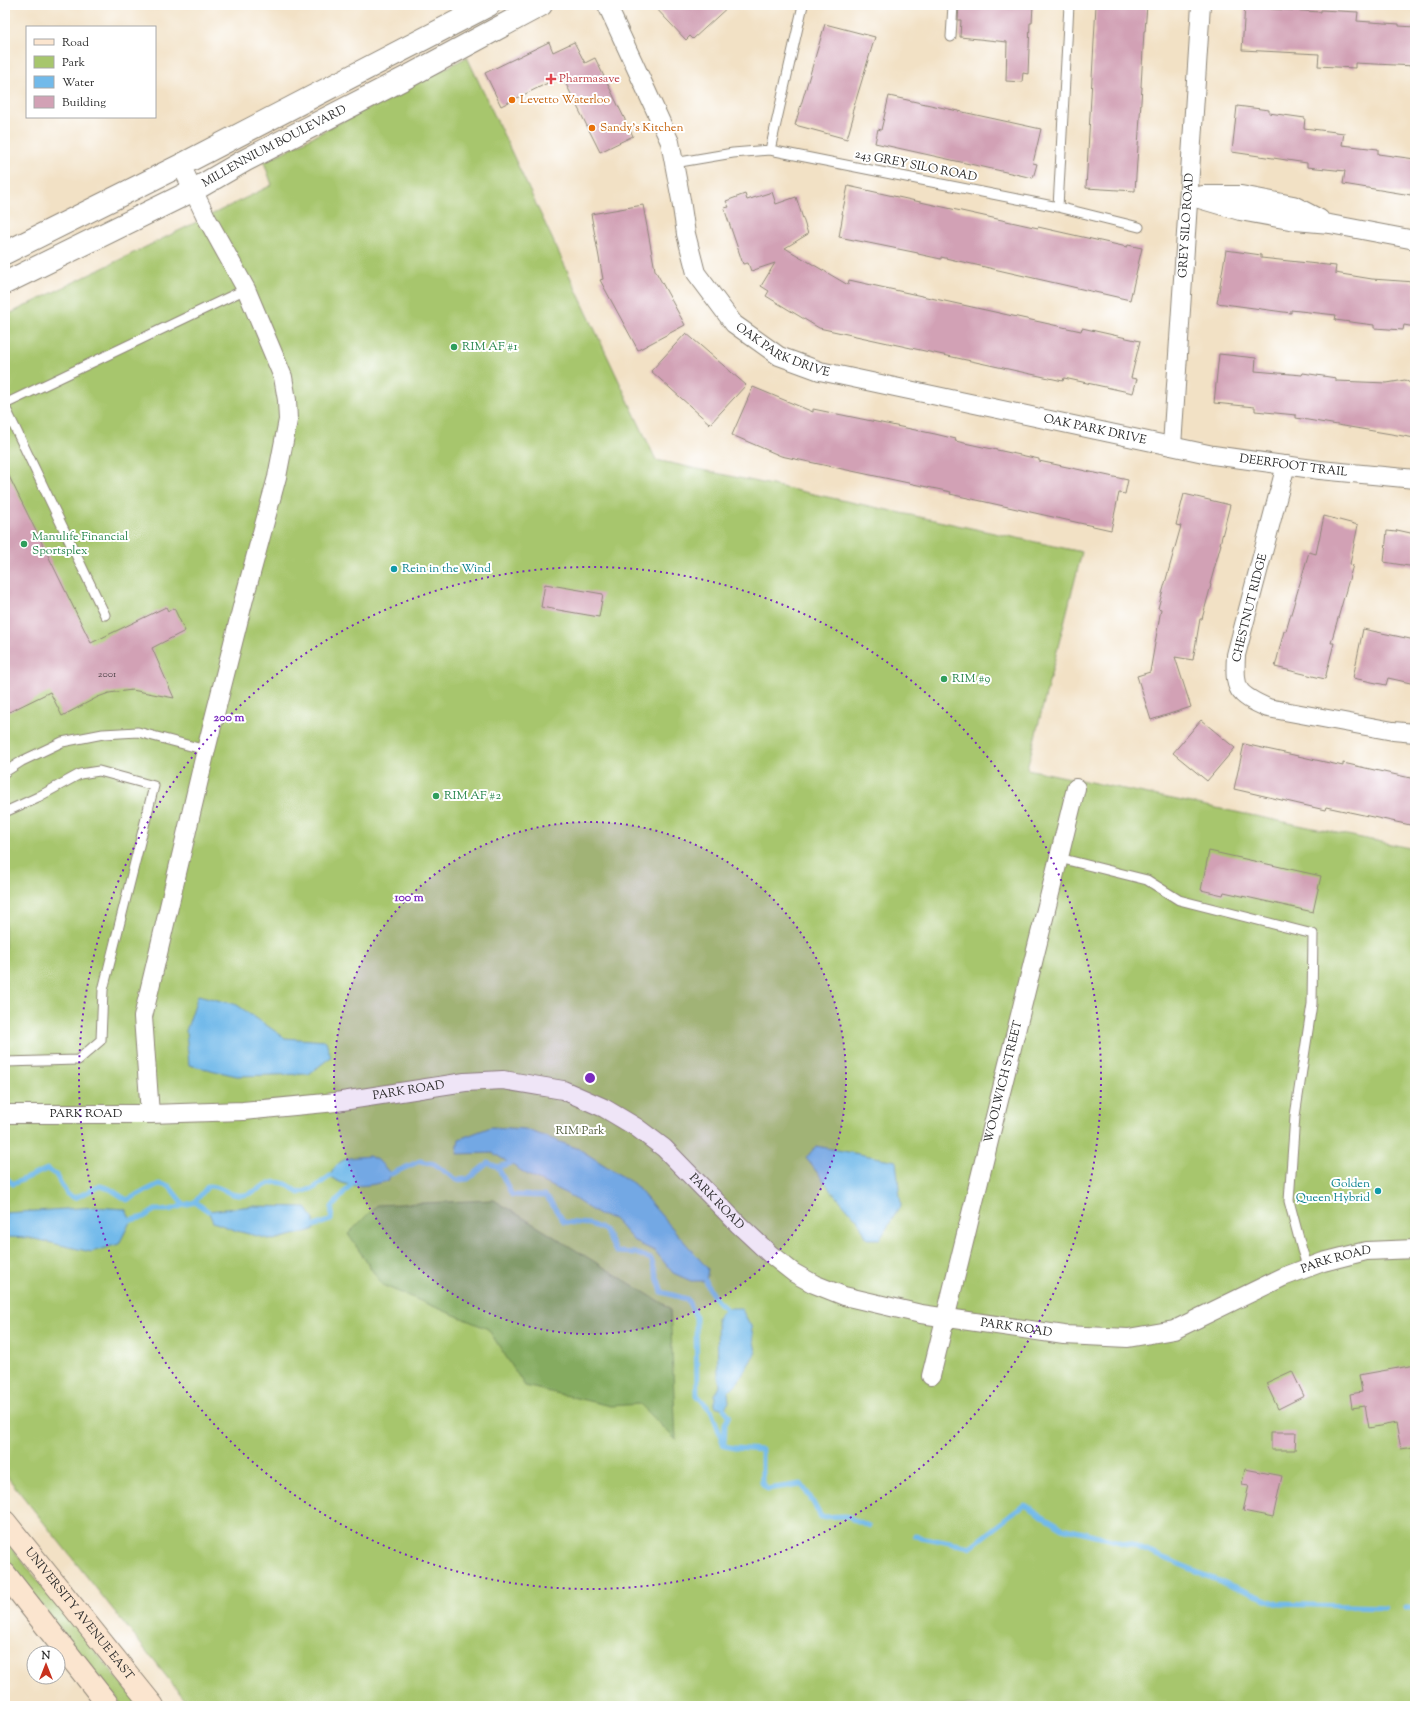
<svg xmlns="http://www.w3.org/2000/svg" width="1420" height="1711" font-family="'Sorts Mill Goudy',serif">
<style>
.green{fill:#a7c66d;stroke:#69784c}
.forest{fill:#85ab60;stroke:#586b46}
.water{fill:#72baea;stroke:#4e728a}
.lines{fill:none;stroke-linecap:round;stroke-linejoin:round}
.stream{stroke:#72baea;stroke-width:5}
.building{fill:#d2a1b5}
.service-casing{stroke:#8e8678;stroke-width:11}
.minor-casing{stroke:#8e8678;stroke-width:20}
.tertiary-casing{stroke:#8e8678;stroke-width:24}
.secondary-casing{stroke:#8e8678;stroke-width:24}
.service{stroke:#fff;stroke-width:9}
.minor{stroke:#fff;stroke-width:18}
.tertiary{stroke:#fff;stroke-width:22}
.secondary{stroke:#fbe5cf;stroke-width:22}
.ring{fill:none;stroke:#7b2cbf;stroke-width:2;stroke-dasharray:2 4}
.health-dot{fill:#e0444e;stroke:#fff;stroke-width:1.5}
.food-dot{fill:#e8710a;stroke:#fff;stroke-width:1.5}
.leisure-dot{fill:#2e9e5b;stroke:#fff;stroke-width:1.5}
.culture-dot{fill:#0f9aa8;stroke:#fff;stroke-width:1.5}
.labels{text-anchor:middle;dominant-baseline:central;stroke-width:4;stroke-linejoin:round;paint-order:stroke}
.number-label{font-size:10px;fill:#55484e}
.health-label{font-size:12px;fill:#be3a42;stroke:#fff;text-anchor:start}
.food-label{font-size:12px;fill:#c56008;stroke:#fff;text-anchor:start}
.street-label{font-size:12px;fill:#2b2b2b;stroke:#fff}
.leisure-label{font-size:12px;fill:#27864d;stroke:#fff;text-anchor:start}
.culture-label{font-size:12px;fill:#0d838f;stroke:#fff;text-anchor:start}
.park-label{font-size:12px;fill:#566142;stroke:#fff}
.centre{fill:#7b2cbf;stroke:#fff;stroke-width:2}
.ring-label{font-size:12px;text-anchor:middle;font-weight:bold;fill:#7b2cbf;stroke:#fff;stroke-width:4;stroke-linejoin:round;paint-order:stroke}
</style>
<rect width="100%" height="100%" fill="#fff"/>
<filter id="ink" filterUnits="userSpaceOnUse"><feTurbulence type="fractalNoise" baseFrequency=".025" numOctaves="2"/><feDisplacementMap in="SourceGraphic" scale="8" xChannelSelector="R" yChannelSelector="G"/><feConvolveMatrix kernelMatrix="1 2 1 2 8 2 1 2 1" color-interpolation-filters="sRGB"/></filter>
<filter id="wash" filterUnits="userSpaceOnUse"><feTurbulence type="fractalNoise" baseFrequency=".012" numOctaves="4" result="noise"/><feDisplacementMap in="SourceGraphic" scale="16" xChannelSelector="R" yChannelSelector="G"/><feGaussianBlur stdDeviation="0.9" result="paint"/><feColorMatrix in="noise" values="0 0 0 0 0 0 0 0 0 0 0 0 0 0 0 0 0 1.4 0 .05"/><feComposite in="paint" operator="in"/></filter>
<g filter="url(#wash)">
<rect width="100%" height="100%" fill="#f2e1c5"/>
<path class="green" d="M467 57 656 460 1082 552 1027 769 1415 849V1706H190L5 1474V316L272 185 264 162Z
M5 1540 140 1706H123L5 1560Z"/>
<path class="forest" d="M494 1200 670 1308 676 1440 640 1404 610 1406 525 1386 488 1329 382 1285 348 1234 377 1205Z"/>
<path class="water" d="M198 995 237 1005 285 1038 326 1041 331 1057 309 1074 237 1076 189 1065 186 1031Z
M491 1127 525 1129 579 1149 634 1184 708 1269 706 1281H691L673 1273 655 1251 635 1242 614 1219 599 1215 567 1194 528 1175 493 1153 457 1154 459 1139Z
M816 1146 896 1161 901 1205 880 1239H867L859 1222 830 1189 806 1158Z
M369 1156 379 1161 391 1174 388 1181C369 1186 346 1190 330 1176 339 1156 350 1158 369 1156Z
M252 1206 306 1207 314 1220V1230L273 1240 237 1231 213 1222 208 1211Z
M95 1207 125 1209 131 1220 119 1244 91 1252 30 1238 5 1237V1213Z
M725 1308H741L751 1326 756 1352 738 1382 728 1392 729 1402 724 1409 715 1406V1395L720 1385 718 1375 717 1318Z"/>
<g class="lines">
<path class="stream" d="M498 1167 511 1163
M391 1174 420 1161 434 1164 457 1180 468 1179 488 1163 498 1167 512 1195 545 1196 550 1201 564 1222 590 1224 605 1230 616 1252 635 1253 651 1259 662 1292 687 1299 696 1317 697 1395 712 1412 724 1446 735 1448 762 1450V1483L767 1489 801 1484 809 1495 821 1517 845 1516 869 1526
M5 1177 13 1184 47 1169 56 1175 67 1194 75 1198 100 1186 110 1189 127 1200 159 1184 169 1186 184 1205 195 1202 208 1186C223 1186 226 1194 237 1195 254 1198 265 1178 283 1183 289 1184 294 1190 299 1193L314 1188 330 1176
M195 1202 208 1211
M131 1220 144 1217 155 1210H170L184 1205
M314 1226 331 1220 332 1207 351 1185
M706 1281C710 1293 715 1301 725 1308
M724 1409 729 1415 725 1424 724 1444
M915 1536 970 1547 1024 1505 1063 1528 1132 1545 1278 1604 1386 1607
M1405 1608H1415"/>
</g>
<g id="blocks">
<path class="building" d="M653 5H730L693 39 690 36 686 40Z
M959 5H1033L1032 23H1030L1028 74 1023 73 1022 82 1006 81 1007 42 960 37 961 20H958Z
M1096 5H1147L1145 31H1144L1141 87H1142L1135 191 1086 188Z
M1245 5 1271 6V9L1321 12V10L1358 12 1357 21 1399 24V26L1415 27V66L1355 63V68L1318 66 1319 54 1242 50Z
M825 24 875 37 852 113 854 114 847 139 795 125Z
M549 42 553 52 574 42 585 63 595 58 633 136 600 152 562 76 501 106 485 73Z
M889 96 1041 129 1033 163 1037 164 1033 178 875 143 878 129 881 130Z
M1237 106 1269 110V113L1305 118 1304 128 1344 133 1342 145 1378 149V154L1415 159 1411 195 1343 184 1345 171 1307 167V163L1232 152Z
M848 186 1038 228V227L1127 247 1128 245 1142 248 1130 300 941 257V259L918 254V253L839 237 843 214H842Z
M772 192 776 204 796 197 808 234 785 248 848 285 849 280 1081 331 1082 328 1140 341 1131 378 1137 379 1133 393 1064 378 1063 381 819 328 766 296 769 291 761 286 775 263 751 271 748 263 743 264 738 249 724 208 729 207 726 201 745 194 747 200Z
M643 205 655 270 685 325 638 350 600 280 603 279 591 214Z
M1226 250 1261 255V258L1336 266 1335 273 1372 279 1415 282V327L1404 325 1403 330 1374 328V325L1335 320 1336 315 1291 310V313L1217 303Z
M686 333 746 385 710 424 651 371Z
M1219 354 1256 358 1255 371 1302 375 1303 373 1336 378V381L1387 383 1405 380 1415 386V438L1296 418V415L1255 411V407L1214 403Z
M753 387 813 412V409L935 434 956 439 955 441 1039 459V461L1128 480 1125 494 1119 493 1111 530 950 494 951 492 781 456 732 435Z
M5 468 91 643 166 607 168 611 174 608 185 631 152 648 174 698 132 690 109 693 98 697 62 716 50 692 5 714Z
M1184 494 1230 505 1220 544H1221L1210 584 1211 585 1202 619H1200L1193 660 1175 657 1191 707 1151 720 1137 676 1150 672 1161 609 1158 608 1181 526 1176 525Z
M1324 516 1358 525 1350 564 1353 565 1331 643H1334L1325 679 1275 667 1284 631H1286L1309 552 1316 554Z
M1397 530 1415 534V567L1384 562 1387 531 1396 532Z
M545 584 603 594 599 617 541 607Z
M1363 629 1415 640V684L1388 678 1386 685 1353 678Z
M1201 720 1235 748 1207 781 1173 753Z
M1244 744 1343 766V763L1415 779V826L1326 807 1325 810 1234 789Z
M1209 851 1321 876 1313 912 1224 892 1223 895 1201 890Z
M1415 1365V1447L1401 1449 1396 1423 1369 1428 1365 1406 1352 1408 1350 1394 1362 1392 1359 1375Z
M1292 1371 1304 1396 1278 1409 1266 1383Z
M1271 1432H1296L1295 1450H1271Z
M1245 1469 1282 1476 1273 1517 1243 1511 1249 1485 1242 1484Z"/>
</g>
</g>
<g filter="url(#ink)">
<use href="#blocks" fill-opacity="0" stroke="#8e8678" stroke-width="1"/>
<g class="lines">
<defs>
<path id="service" d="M951 37 953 5
M770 150 803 5
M674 163 733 153 770 150 1058 207 1139 227
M1058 207 1069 5
M5 404 246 289
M5 407 105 615
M5 772 22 761 62 742 103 734 138 732 206 750
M5 812 38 797 80 774 99 771 154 786 103 990 101 1040 78 1060 5 1062
M1059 858 1147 880 1179 900 1313 934 1312 1004 1295 1116 1289 1201 1302 1250 1308 1268"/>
<g id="minor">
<path id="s1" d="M607 5 670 142 681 200 686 234 696 273 734 324 779 356 820 371 1213 455 1320 470 1415 479"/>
<path d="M1202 195H1241L1293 205 1320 219"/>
<path d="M1189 196 1240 211 1295 221 1330 224 1415 240"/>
<path id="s2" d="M1172 446 1201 5"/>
<path d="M1286 465 1236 655C1234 690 1236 694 1268 708L1393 731 1415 733"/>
<path id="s3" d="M5 1114H150L243 1111 336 1102 465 1082 503 1080 563 1090 604 1108 636 1127 664 1148 739 1225 770 1254 794 1273 814 1284 844 1296 921 1314 1064 1335 1128 1338 1174 1330 1283 1277 1323 1262 1366 1251 1415 1249"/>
<path d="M150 1114 143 1017 206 750 244 599 277 477 288 420 287 400 283 377 246 289 206 217 181 165"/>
<path id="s4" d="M931 1376 1076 788"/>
</g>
<g id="tertiary">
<path d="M5 253 181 165 489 5"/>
<path id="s5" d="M5 283 194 190 244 161 411 75 541 5"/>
</g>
<g id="secondary">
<path id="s6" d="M5 1522 153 1706"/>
<path d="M5 1574 109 1706"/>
</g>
</defs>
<use href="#service" class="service-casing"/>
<use href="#minor" class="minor-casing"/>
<use href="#tertiary" class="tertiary-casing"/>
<use href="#secondary" class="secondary-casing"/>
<use href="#service" class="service"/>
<use href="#minor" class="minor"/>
<use href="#tertiary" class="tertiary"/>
<use href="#secondary" class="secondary"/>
</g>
</g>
<circle cx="590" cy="1078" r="256" fill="#7b2cbf" fill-opacity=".12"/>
<g class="ring">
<circle cx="590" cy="1078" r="256"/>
<circle cx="590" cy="1078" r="511"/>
</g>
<path class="health-dot" d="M549 73h4v4h4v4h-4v4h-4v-4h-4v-4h4z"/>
<g class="food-dot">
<circle cx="512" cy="100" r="4"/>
<circle cx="592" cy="128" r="4"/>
</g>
<g class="leisure-dot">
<circle cx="454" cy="347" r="4"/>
<circle cx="24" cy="544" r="4"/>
<circle cx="944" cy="679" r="4"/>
<circle cx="436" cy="796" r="4"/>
</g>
<g class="culture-dot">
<circle cx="394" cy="569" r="4"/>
<circle cx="1378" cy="1191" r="4"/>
</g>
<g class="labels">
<g class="number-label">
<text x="107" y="674">2001</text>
</g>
<g class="health-label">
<text x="559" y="79">Pharmasave</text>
</g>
<g class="food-label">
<text x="520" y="100">Levetto Waterloo</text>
<text x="600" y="128">Sandy's Kitchen</text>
</g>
<g class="street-label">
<text stroke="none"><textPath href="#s5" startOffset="302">MILLENNIUM BOULEVARD</textPath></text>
<text transform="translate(916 166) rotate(11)">243 GREY SILO ROAD</text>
<text stroke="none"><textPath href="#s2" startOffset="221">GREY SILO ROAD</textPath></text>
<text stroke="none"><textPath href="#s1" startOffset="404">OAK PARK DRIVE</textPath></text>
<text stroke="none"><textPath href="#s1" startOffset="728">OAK PARK DRIVE</textPath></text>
<text stroke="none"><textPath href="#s1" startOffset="930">DEERFOOT TRAIL</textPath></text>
<text transform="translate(1250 608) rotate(-76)">CHESTNUT RIDGE</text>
<text stroke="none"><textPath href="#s4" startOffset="303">WOOLWICH STREET</textPath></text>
<text stroke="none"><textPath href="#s3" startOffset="405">PARK ROAD</textPath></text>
<text stroke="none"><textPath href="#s3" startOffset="81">PARK ROAD</textPath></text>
<text stroke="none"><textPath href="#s3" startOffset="753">PARK ROAD</textPath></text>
<text stroke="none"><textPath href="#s3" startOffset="1425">PARK ROAD</textPath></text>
<text stroke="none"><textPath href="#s3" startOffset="1089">PARK ROAD</textPath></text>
<text stroke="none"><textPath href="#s6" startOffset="118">UNIVERSITY AVENUE EAST</textPath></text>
</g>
<g class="leisure-label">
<text x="462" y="347">RIM AF #1</text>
<text x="32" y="537">Manulife Financial<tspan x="32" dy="14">Sportsplex</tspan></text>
<text x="952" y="679">RIM #9</text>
<text x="444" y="796">RIM AF #2</text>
</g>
<g class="culture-label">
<text x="402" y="569">Rein in the Wind</text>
<text x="1370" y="1184" text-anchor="end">Golden<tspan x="1370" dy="14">Queen Hybrid</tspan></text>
</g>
<g class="park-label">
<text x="580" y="1131">RIM Park</text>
</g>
</g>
<circle cx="590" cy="1078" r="6" class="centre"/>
<g class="ring-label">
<text x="229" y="721">200 m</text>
<text x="409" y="901">100 m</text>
</g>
<rect width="1420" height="1711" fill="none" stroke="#fff" stroke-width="20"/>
<rect x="26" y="26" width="130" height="92" fill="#ffffff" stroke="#aaaaaa"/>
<rect x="34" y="39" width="20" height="6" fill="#fbe5cf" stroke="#aaaaaa"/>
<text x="62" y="46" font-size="12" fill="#2b2b2b">Road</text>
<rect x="34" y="56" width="20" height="12" fill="#a7c66d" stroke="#aaaaaa"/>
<text x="62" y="66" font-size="12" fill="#2b2b2b">Park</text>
<rect x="34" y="76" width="20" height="12" fill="#72baea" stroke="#aaaaaa"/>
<text x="62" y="86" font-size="12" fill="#2b2b2b">Water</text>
<rect x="34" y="96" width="20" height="12" fill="#d2a1b5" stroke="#aaaaaa"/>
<text x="62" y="106" font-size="12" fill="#2b2b2b">Building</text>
<g transform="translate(46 1665)"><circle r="19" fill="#ffffff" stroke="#aaaaaa"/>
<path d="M0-3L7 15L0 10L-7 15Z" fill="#c8321e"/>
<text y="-6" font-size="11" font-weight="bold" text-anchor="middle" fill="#2b2b2b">N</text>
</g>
</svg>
